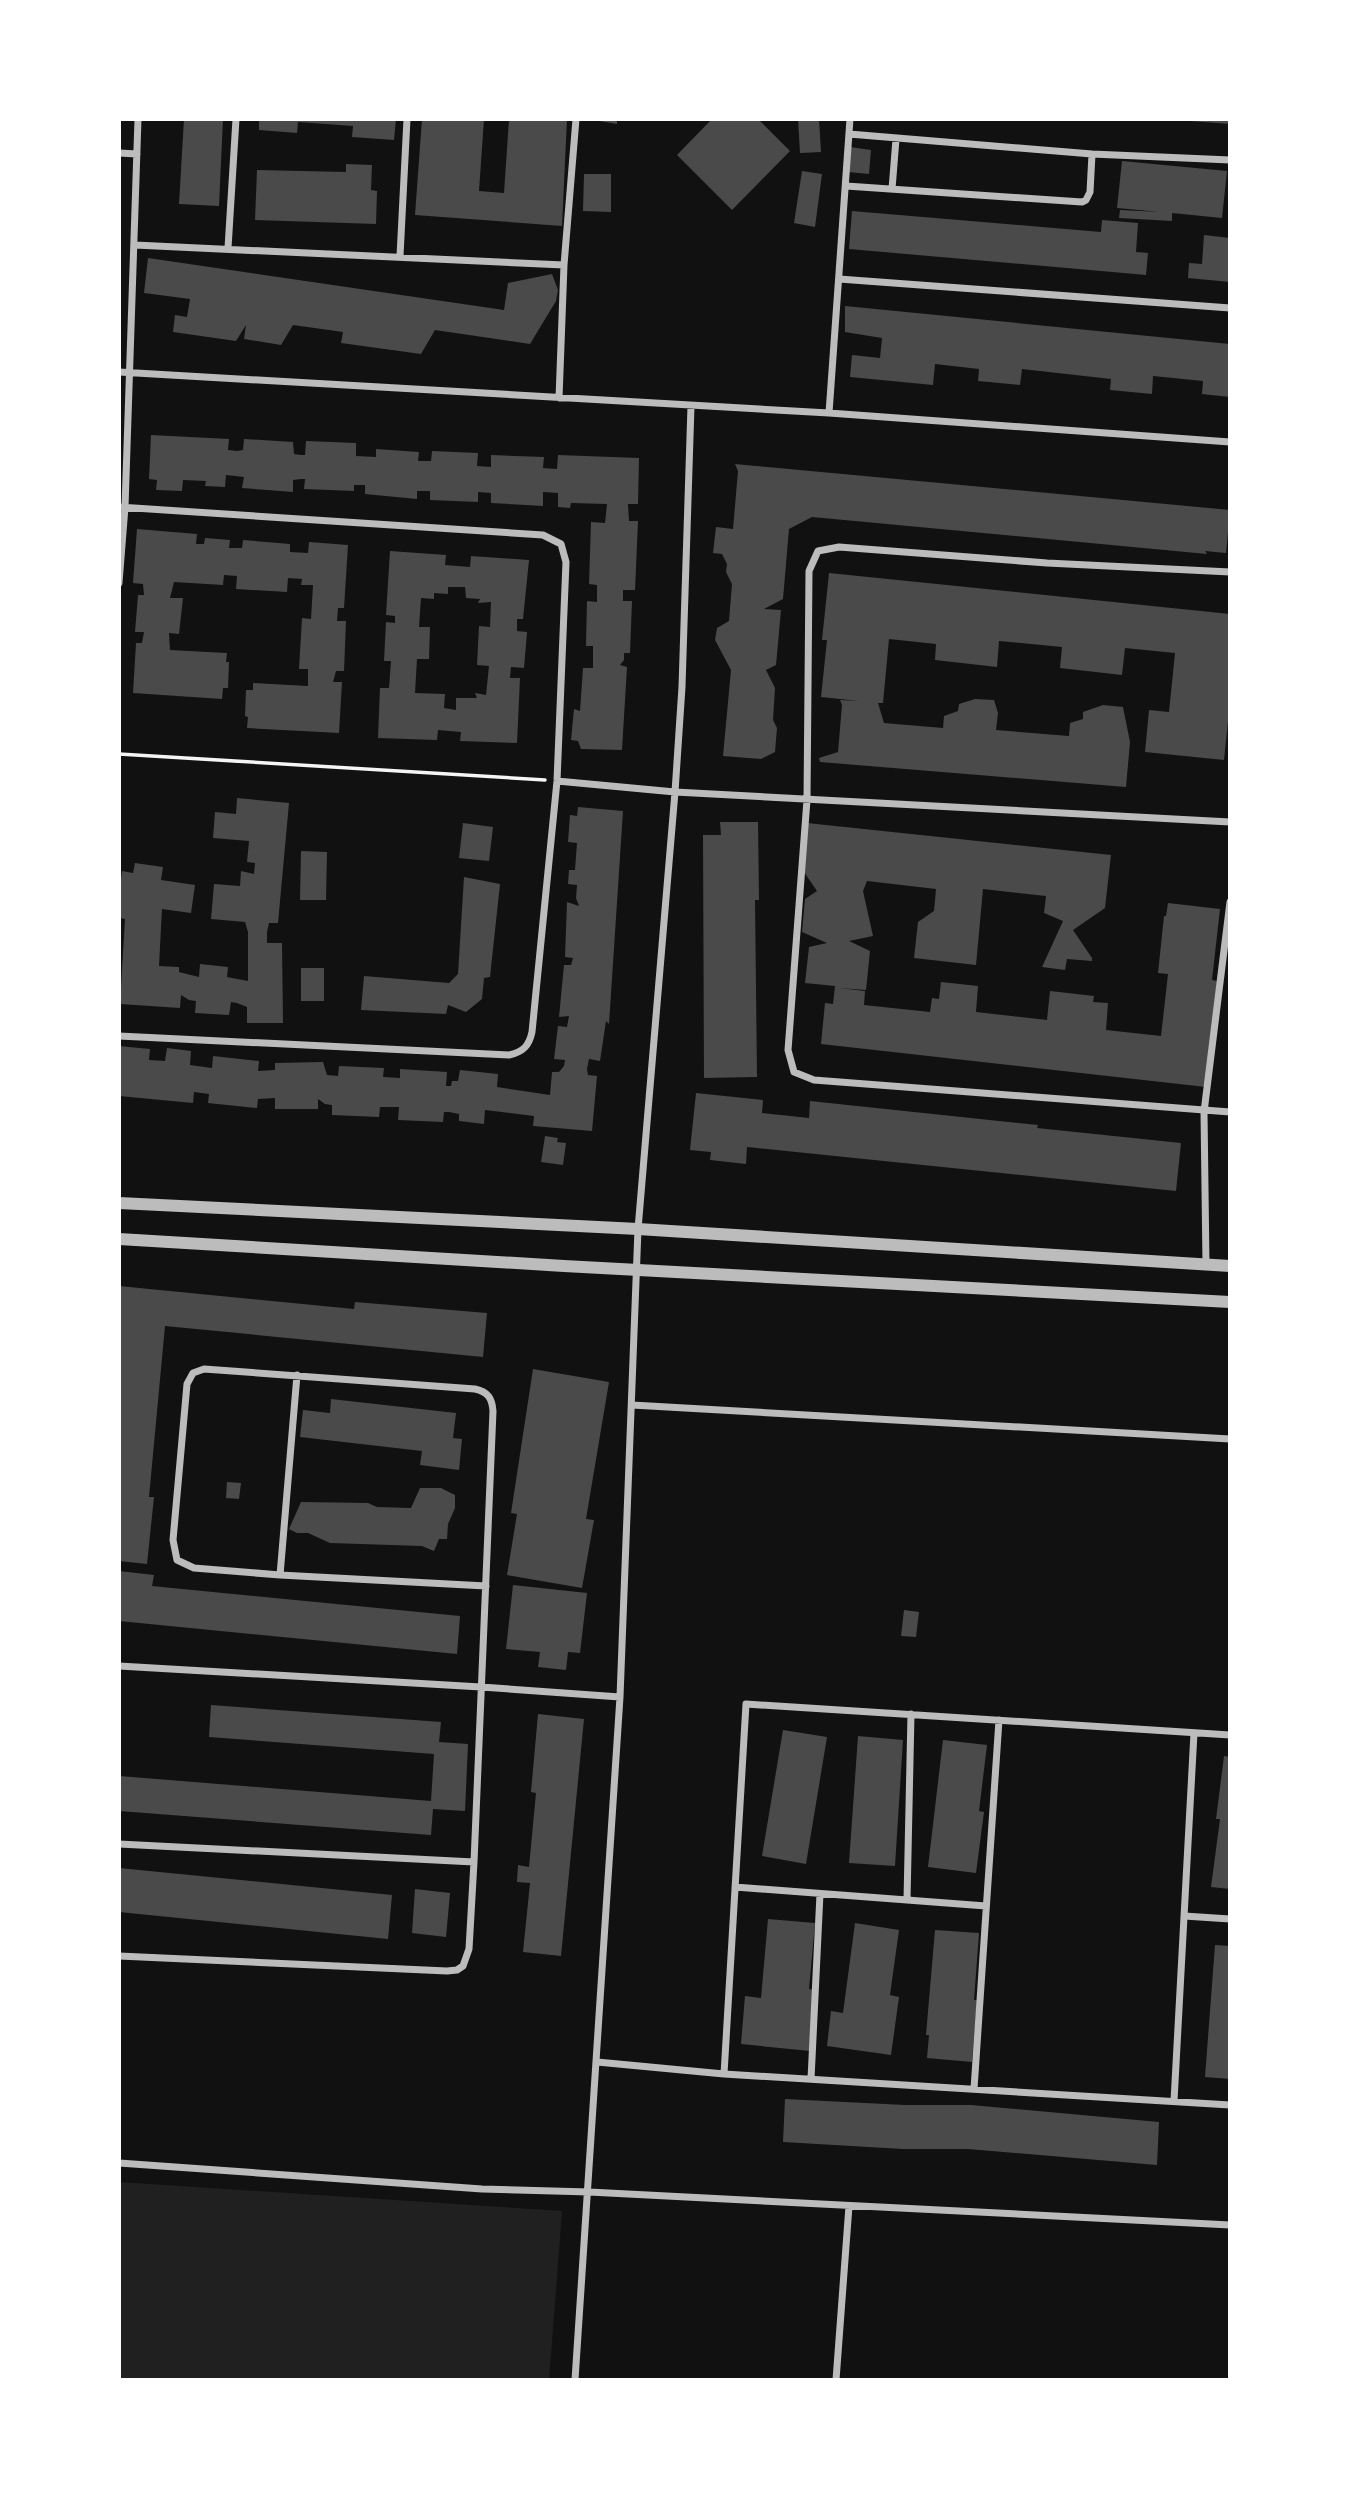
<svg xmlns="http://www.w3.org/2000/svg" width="1349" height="2499" font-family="'Alegreya Sans',sans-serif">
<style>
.green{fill:#202020}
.building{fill:#4a4a4a;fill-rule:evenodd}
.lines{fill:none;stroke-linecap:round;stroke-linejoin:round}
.path{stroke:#f5f5f5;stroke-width:3.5}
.minor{stroke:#bcbcbc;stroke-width:7}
.tertiary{stroke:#bcbcbc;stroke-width:12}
</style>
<rect width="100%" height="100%" fill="#111"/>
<path class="green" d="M119 2182 562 2211 549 2380H119Z"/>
<path class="building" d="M184 119H223L219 206 179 204Z
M259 119H396L394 140 352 137 353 126 298 122 297 133 259 130Z
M422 119H484L479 191 504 193 509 119H567L562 226 415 215Z
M588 119H617V124Z
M712 119H758L790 151 732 210 677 155Z
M798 119H819L821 152 800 153Z
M1190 119H1230V124L1190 121Z
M850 147 871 150 869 174 848 172Z
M1122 161 1227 171 1222 218 1172 213V221L1119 218 1120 210 1160 212 1117 208Z
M346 164 372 165 371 190 377 191 376 224 255 220 257 170 346 172Z
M802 171 822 174 815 227 794 223Z
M584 174H611V212L583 211Z
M852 211 1101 232 1102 220 1138 223 1136 252 1148 253 1146 275 849 249Z
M1204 235 1230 238V282L1188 278 1189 263 1202 264Z
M148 258 504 310 508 283 552 274 558 290 556 301 530 344 435 330 421 354 341 343 343 332 293 325 281 345 244 339 246 325 236 341 173 332 175 315 187 317 190 299 144 293Z
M845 306 1230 344V397L1202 394 1203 381 1153 376 1152 394 1110 390 1111 379 1022 369 1020 385 978 381 979 369 935 364 933 385 850 377 852 355 880 358 882 338 845 332Z
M151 435 229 439 228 450 237 451 243 450 244 439 293 442 294 454 301 455H305L306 441 356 443V456L376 457V449L419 452 418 461H431L432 451 478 453 477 466 491 467V455L544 457 543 468 557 469 558 455 639 458 638 504H628L629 521H638L635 590H623V601H632L630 653H624V660L620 665 627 667 622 750 581 749 578 741 571 740 574 709 580 711 583 668H593V646H586L587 601 597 602V585L589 584 591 522 605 523 607 504 571 503 570 508 558 507V493L543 492V506L491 503V493L478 492V502L430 500V491H417V499L365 494V485H354V491L304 489 305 479H301L293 480V492L242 488 244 477 226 475 225 487 205 486 206 481 183 480 182 491 156 490 157 480 149 479Z
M735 464 1230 510 1226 553 1205 551 1207 554 812 517 789 529 783 599 764 609 781 610 776 665 766 670 775 688 773 720 777 728 775 752 761 759 723 756 731 670 715 640 717 628 729 621 732 584 726 572 727 564 722 554 713 553 716 527 733 529 738 471Z
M137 529 197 534 196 544H204L205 538 230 540 229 548H242L243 540 290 544V552L308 553 309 542 348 545 344 608H338L337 621H346L344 671H336L333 682H342L339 733 247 728 248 717 245 716 246 690H253V683L308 686V669H299L302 618 311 619 313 585H301L302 579 288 578 287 592 236 589 237 576 224 575 223 585 174 582 170 598H183L179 634 169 633 170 650 227 653 226 662H229L228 688H223L222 699 133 693 136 643H142L144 632H135L138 595H144L143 584 133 583Z
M390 551 446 555 445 565 470 567 471 556 529 560 523 619H517V631L527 632 524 668 511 667 510 678H520L517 743 460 741 461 732 438 730 437 740 378 738 380 688H389L391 661H384L386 622 395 623V616L386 615ZM448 587H465L466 598 480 599 478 603 491 602 490 627 479 626 477 665 489 666 486 695 475 693 477 698H456V710L444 708 445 694 415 693 417 659H429L430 627H419L421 598 434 599V593L448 594Z
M829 573 1230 614V702L1224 760 1145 752 1149 710 1169 712 1175 653 1125 648 1122 675 1060 668 1062 647 999 641 997 667 935 660 936 644 889 639 883 703H878L884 723 943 728 944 716 958 711 959 704 975 699 994 700 998 713 996 730 1069 736 1070 723 1083 719V712L1103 705 1123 707 1130 742 1126 787 820 762 819 758 838 752 842 705 840 700 859 701 821 697 827 640H822Z
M237 798 289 803 278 923H269L267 932V943H282L283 1023H247V1007L237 1003 231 1002 229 1015 195 1013 196 1001 189 1000 181 995 180 1008 120 1004 125 919 119 918V893L122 871 133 873 135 863 163 867 161 880 195 885 191 913 162 909 159 966 179 967V972L199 977 200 964 228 967 227 977 248 981V932L245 922 211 919 214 884 240 886 241 871 254 874 255 863 247 862 249 841 213 838 215 812 236 814Z
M578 807 623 811 609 1024 606 1021 600 1061 589 1059 587 1069 588 1075 597 1076 592 1131 533 1126 534 1116 485 1110 484 1124 459 1121V1114L449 1112H444L443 1122 398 1120 399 1107H380L379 1117 332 1115V1105L325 1104 318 1099V1109H275V1098L258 1099 257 1108 208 1103 209 1094 194 1092 193 1103 119 1096V1046L150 1049 149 1060 165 1061 167 1048 191 1051 190 1065 212 1068 213 1056 259 1061 258 1071 275 1070V1063L323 1062 327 1075 338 1076 339 1066 384 1068 383 1077 400 1078V1069L447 1072 446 1086H451L452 1081H458L460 1070 498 1074 497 1087 550 1095 552 1072H559L564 1066 565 1060 554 1059 558 1026 567 1027 569 1016 559 1017 564 965H571L573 958 565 957 567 902 579 906 576 898 577 885 568 884 569 870H575L577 843 568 842 570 815 577 816Z
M720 822H758L759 900H755L757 1077 704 1078 703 835H721Z
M463 823 493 827 489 861 459 858Z
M807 823 1111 855 1105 908 1073 930 1092 958V961L1067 959 1065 970 1042 967 1063 921 1044 913 1046 896 983 889 976 965 914 958 918 922 934 911 936 889 867 881 863 891 873 936 849 941 870 951 866 990 839 988 865 991 864 1005 930 1012 932 998 939 999 941 982 978 986 976 1012 1047 1020 1050 991 1094 996 1093 1002 1108 1003 1106 1030 1161 1036 1168 974 1158 973 1164 916H1166L1168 903 1220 909 1212 980 1217 981 1206 1087 821 1044 825 1003 833 1004 835 986 805 983 809 947 827 943 802 932 805 899 817 891 802 869Z
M301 851 327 852 326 900H300Z
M464 877 500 884 490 977 484 978 482 999 466 1012 448 1005 446 1014 361 1010 364 976 449 983 458 974Z
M301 968H324V1001H301Z
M696 1093 763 1100 762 1113 809 1118 810 1101 1038 1125 1037 1128 1181 1143 1176 1191 747 1147 746 1164 710 1160 711 1152 690 1150Z
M545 1136 558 1138 557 1142 566 1143 563 1165 541 1162Z
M119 1286 354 1309 355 1302 487 1313 483 1357 165 1326 149 1497H154L147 1564 119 1561Z
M533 1369 609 1382 586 1519 594 1520 582 1588 507 1575 517 1514 511 1513Z
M331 1399 456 1413 453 1438 462 1439 459 1470 420 1465 422 1451 300 1437 303 1410 330 1413Z
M227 1482 241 1483 239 1499 226 1498Z
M420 1488H441L455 1495V1508L448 1524 447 1539H439L434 1551 422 1546 330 1543 308 1533H297L289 1529 301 1502 368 1503 377 1507 411 1508Z
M119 1571 154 1575 152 1586 460 1616 457 1654 119 1621Z
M513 1585 587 1593 580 1653 568 1652 566 1670 538 1667 540 1652 506 1649Z
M904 1610 919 1612 916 1637 901 1636Z
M211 1705 441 1722 439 1742 468 1744 465 1811 433 1809 431 1835 119 1811V1776L431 1801 434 1754 209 1737Z
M538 1714 584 1719 561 1956 523 1952 530 1883 517 1882 518 1865 529 1867 536 1793 531 1792Z
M783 1730 827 1737 806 1864 762 1856Z
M858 1736 903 1740 895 1866 849 1863Z
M943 1740 987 1745 979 1811 984 1812 976 1873 928 1867Z
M1224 1756 1230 1757V1889L1211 1887 1220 1819H1216Z
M119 1868 392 1895 388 1939 119 1912Z
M415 1889 450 1893 446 1937 412 1933Z
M768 1919 815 1923 809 1989 815 1990 810 2051 741 2044 745 1996 761 1998Z
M855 1923 899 1930 890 1995 899 1997 891 2055 827 2046 831 2011 843 2013Z
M935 1930 979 1933 974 2000H977L972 2062 927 2058 929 2035H926Z
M1215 1945 1230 1946V2079L1205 2077Z
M785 2099 905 2105H971L1159 2122 1157 2165 968 2149H903L783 2142Z"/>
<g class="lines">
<path class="path" d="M119 754 545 780"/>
<path class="minor" d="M849 134 1092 154 1230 160
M119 153 137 154
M846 186 1082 202 1086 200 1090 192 1092 154
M892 189 896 139
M135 245 564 265
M228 248 236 119
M400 256 407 119
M839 279 1230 308
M119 372 829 413 1230 442
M559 398 564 265 576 119
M829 413 850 119
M119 507 543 535 561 544 566 562 557 781 532 1032C529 1046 523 1052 509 1055L119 1036
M1230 572 1047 563 839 547 818 551 809 571 807 800 788 1050 794 1072 814 1080 1230 1112
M119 583 125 507 138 119
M557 781 675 792 1230 822
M1206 1265 1204 1112 1230 902
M632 1405 1230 1439
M280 1575 297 1375
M119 1666 481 1687 620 1697
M119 1844 474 1862
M735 1887 986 1906
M907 1900 911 1714
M1184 1916 1230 1919
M119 1956 447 1971 457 1970 463 1966 469 1949 474 1862 493 1411C492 1398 488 1392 475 1389L204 1369 193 1373 187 1384 173 1540 177 1560 194 1568 280 1575 486 1586
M597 2062 724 2074 1230 2105
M724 2074 746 1704 1230 1735
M811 2079 820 1894
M974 2089 999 1720
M1174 2101 1194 1733
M119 2163 482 2189 589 2192 1230 2225
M575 2380 620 1697 638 1229 675 792 682 687 691 406
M836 2380 849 2206"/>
<path class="tertiary" d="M119 1203 638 1229 1230 1266
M119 1239 564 1266 1230 1302"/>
</g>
<rect width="1349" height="2499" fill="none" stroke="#ffffff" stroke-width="242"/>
</svg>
